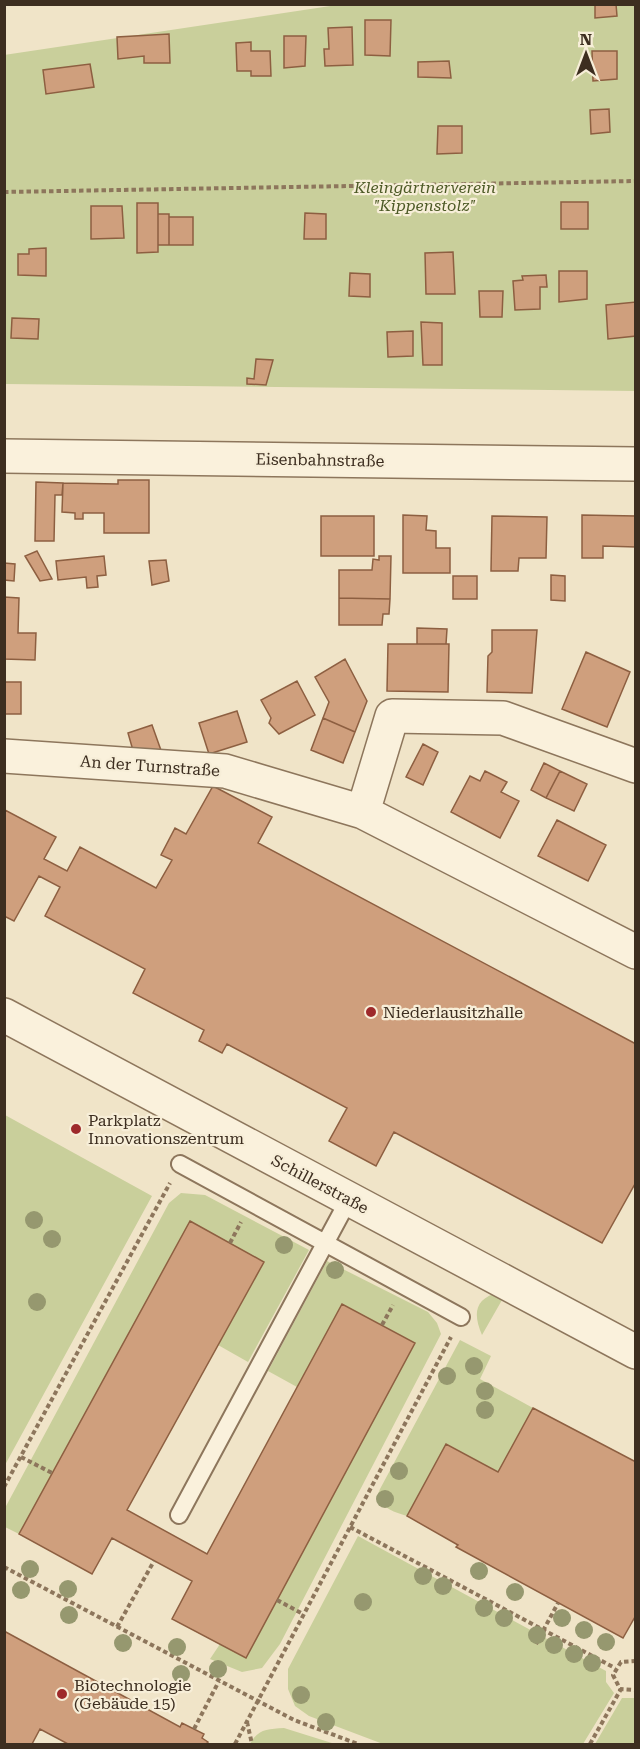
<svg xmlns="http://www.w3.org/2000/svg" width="640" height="1749" font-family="'Roboto Serif',serif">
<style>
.green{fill:#c9cf9b}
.building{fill:#cf9f7d;stroke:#8d5f41;stroke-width:1.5}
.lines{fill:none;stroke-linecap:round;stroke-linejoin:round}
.service-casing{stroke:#8d765c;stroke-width:20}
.minor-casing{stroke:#8d765c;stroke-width:36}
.path{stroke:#8d765c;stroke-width:4;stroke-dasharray:4.5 3;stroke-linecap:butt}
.service{stroke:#faf1dc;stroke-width:16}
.minor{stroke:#faf1dc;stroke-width:33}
.tree{fill:#96986f}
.poi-dot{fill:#9e2a2b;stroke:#f7eed8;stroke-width:2}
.labels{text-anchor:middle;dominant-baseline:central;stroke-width:4.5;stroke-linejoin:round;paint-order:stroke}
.park-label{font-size:16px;font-style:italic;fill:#4d5a26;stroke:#f7eed8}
.street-label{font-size:16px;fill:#3d2e20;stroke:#f7eed8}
.poi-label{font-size:16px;fill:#3d2e20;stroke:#f7eed8;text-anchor:start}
</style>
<rect width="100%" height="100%" fill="#f0e4c8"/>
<path class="green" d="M337 5H635V391L5 384 4 55Z
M5 1115 152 1196 5 1465Z
M181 1193 205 1195 309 1250 248 1362 218 1345 264 1262 190 1222 19 1534 5 1527V1508L169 1203Z
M327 1261 428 1312 437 1323 441 1334 280 1644 262 1668 242 1672 210 1659 220 1644 246 1658 415 1343 342 1304 297 1387 268 1371Z
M499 1292 506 1293 482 1335C473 1314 474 1299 499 1292Z
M460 1340 491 1356 480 1379 533 1408 498 1472 446 1444 407 1516C394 1512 384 1509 377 1497L380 1489Z
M358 1536 606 1671V1682L614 1693 583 1744H383L309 1716 295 1706 288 1689V1669Z
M622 1698H635V1744H595Z
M284 1728 335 1744H250C258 1729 267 1729 284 1728Z"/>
<path class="building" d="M595 4H616L617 16 595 18Z
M365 20H391L390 56 365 55Z
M352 27 353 65 325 66 324 49H329L328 28Z
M169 34 170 63H144V56L118 59 117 37Z
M284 36H306L305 66 284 68Z
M251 42V51H270L271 76H251V71H237L236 43Z
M592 51H617V79L593 81Z
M449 61 451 78 418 77V62Z
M90 64 94 87 46 94 43 70Z
M609 109 610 132 591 134 590 110Z
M438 126H462V153L437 154Z
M561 202H588V229H561Z
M137 203H158V252L137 253Z
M91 206H122L124 238 91 239Z
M305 213 326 214V239H304Z
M158 214H169V245H158Z
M169 217H193V245H169Z
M46 248V276L18 275V254H29V249Z
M453 252 455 294H426L425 253Z
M559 271H587V299L559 302Z
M350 273 370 274V297L349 296Z
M546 275 547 287H540V309L515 310 513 281 523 280 522 276Z
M479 291H503L502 317H480Z
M636 302V336L608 339 606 305Z
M12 318 39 319 38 339 11 338Z
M421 322 442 323V365H423Z
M413 331V356L388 357 387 332Z
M256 359 273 360 266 385 247 384V378L254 379Z
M118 480H149V533H104V513H83V519H75V513L62 512 63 483 118 484Z
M36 482 63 483 62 495H55L54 541H35Z
M403 515 427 516 426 530 436 531V548H450V573H403Z
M582 515 636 516V547L603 546V558H582Z
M321 516H374V556H321Z
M492 516 547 517 546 558H519L518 571H491Z
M37 551 52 579 40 581 25 556Z
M104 556 106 575 97 576 98 587 87 588 86 577 58 580 56 561Z
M379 556H391L390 599 339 598V570H372L373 559 379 560Z
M166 560 169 581 152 585 149 561Z
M4 563 15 564 14 581 4 580Z
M551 575 565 576V601L551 600Z
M453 576H477V599H453Z
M4 597 19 598 18 633H36L35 660 4 659Z
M339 598 390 599 389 614H383L382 625H339Z
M417 628 447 629 446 644H417Z
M492 630H537L532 693 487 692 488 656 492 652Z
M388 644H449L448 692 387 691Z
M586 652 630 672 607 727 562 709Z
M345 659 367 701 355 732 323 718 329 702 315 677Z
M297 681 315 715 279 734 269 723 271 718 261 700Z
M4 682H21V714H4Z
M237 711 247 742 209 754 199 723Z
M323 718 355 732 343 763 311 750Z
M152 725 163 756 134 754 128 733Z
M423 744 438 752 423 785 406 777Z
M544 763 560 771 546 798 531 790Z
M485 771 507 782 501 792 519 801 500 838 451 812 470 776 480 781Z
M560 771 587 784 574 811 546 798Z
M213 786 272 817 258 843 636 1044V1182L602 1243 394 1132 376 1166 329 1141 347 1108 227 1044 222 1053 199 1041 204 1030 133 993 145 969 45 916 60 887 39 876 14 921 4 916 5 810 56 837 44 859 67 871 80 847 156 888 172 860 161 855 175 828 186 834Z
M557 820 606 845 588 881 538 856Z
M190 1221 264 1262 127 1510 207 1554 342 1304 415 1343 246 1658 172 1619 192 1581 112 1538 92 1574 19 1534Z
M533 1408 636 1462V1615L623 1638 456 1547 458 1545 407 1516 446 1444 498 1472Z
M4 1631 180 1727 182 1723 204 1734 202 1738 208 1742 206 1744H68L40 1729 32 1744H4Z"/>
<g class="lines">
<defs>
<path id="service" d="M180 1164 461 1317
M179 1515 349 1199"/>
<path id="minor" d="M4 456 636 464
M4 756 225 771 363 812 636 952
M363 812 392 716 503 718 636 766
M4 1015 636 1352"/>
</defs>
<use href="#service" class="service-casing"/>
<use href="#minor" class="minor-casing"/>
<path class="path" d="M4 192 636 181
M230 1243 241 1222
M382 1325 393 1305
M21 1457 52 1473
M4 1487 170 1183
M350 1527 615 1668
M4 1567 294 1720 358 1744
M277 1600 303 1614
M117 1627 154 1561
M536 1644 558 1603
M636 1661 621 1662 613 1675 620 1689 636 1690
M247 1722 252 1744
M194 1729 219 1681
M235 1744 451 1337
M590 1744 621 1689"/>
<use href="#service" class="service"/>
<use href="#minor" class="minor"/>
</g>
<g class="tree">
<circle cx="34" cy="1220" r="9"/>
<circle cx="52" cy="1239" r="9"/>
<circle cx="284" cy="1245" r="9"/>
<circle cx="335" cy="1270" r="9"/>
<circle cx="37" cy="1302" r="9"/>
<circle cx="474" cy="1366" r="9"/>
<circle cx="447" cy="1376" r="9"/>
<circle cx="485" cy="1391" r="9"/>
<circle cx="485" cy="1410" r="9"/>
<circle cx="399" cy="1471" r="9"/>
<circle cx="385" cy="1499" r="9"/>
<circle cx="30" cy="1569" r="9"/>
<circle cx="479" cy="1571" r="9"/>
<circle cx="423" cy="1576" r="9"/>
<circle cx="443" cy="1586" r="9"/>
<circle cx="68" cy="1589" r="9"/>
<circle cx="21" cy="1590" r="9"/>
<circle cx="515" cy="1592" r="9"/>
<circle cx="363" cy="1602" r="9"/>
<circle cx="484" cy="1608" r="9"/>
<circle cx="69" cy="1615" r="9"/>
<circle cx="504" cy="1618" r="9"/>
<circle cx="562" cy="1618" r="9"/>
<circle cx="584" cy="1630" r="9"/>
<circle cx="537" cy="1635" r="9"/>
<circle cx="606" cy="1642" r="9"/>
<circle cx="123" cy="1643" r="9"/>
<circle cx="554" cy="1645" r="9"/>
<circle cx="177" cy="1647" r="9"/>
<circle cx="574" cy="1654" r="9"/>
<circle cx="592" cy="1663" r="9"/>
<circle cx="218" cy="1669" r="9"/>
<circle cx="181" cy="1674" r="9"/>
<circle cx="301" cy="1695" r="9"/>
<circle cx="326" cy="1722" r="9"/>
</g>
<g class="poi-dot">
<circle cx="371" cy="1012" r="6"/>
<circle cx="76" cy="1129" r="6"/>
<circle cx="62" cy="1694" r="6"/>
</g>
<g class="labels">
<g class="park-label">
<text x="425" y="187">Kleingärtnerverein<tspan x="425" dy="18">"Kippenstolz"</tspan></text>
</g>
<g class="street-label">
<text transform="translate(320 460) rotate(1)">Eisenbahnstraße</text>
<text transform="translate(150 766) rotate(4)">An der Turnstraße</text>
<text transform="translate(320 1184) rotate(28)">Schillerstraße</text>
</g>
<g class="poi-label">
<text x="383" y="1012">Niederlausitzhalle</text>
<text x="88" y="1120">Parkplatz<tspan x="88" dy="18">Innovationszentrum</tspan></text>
<text x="74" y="1685">Biotechnologie<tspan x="74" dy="18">(Gebäude 15)</tspan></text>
</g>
</g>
<rect width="640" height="1749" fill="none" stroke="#3d2e20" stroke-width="12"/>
<g transform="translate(586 54)" stroke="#f7eed8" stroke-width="4.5" paint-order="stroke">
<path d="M0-4.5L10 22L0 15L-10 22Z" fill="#3d2e20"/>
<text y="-9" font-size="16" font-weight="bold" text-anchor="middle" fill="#3d2e20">N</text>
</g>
</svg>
